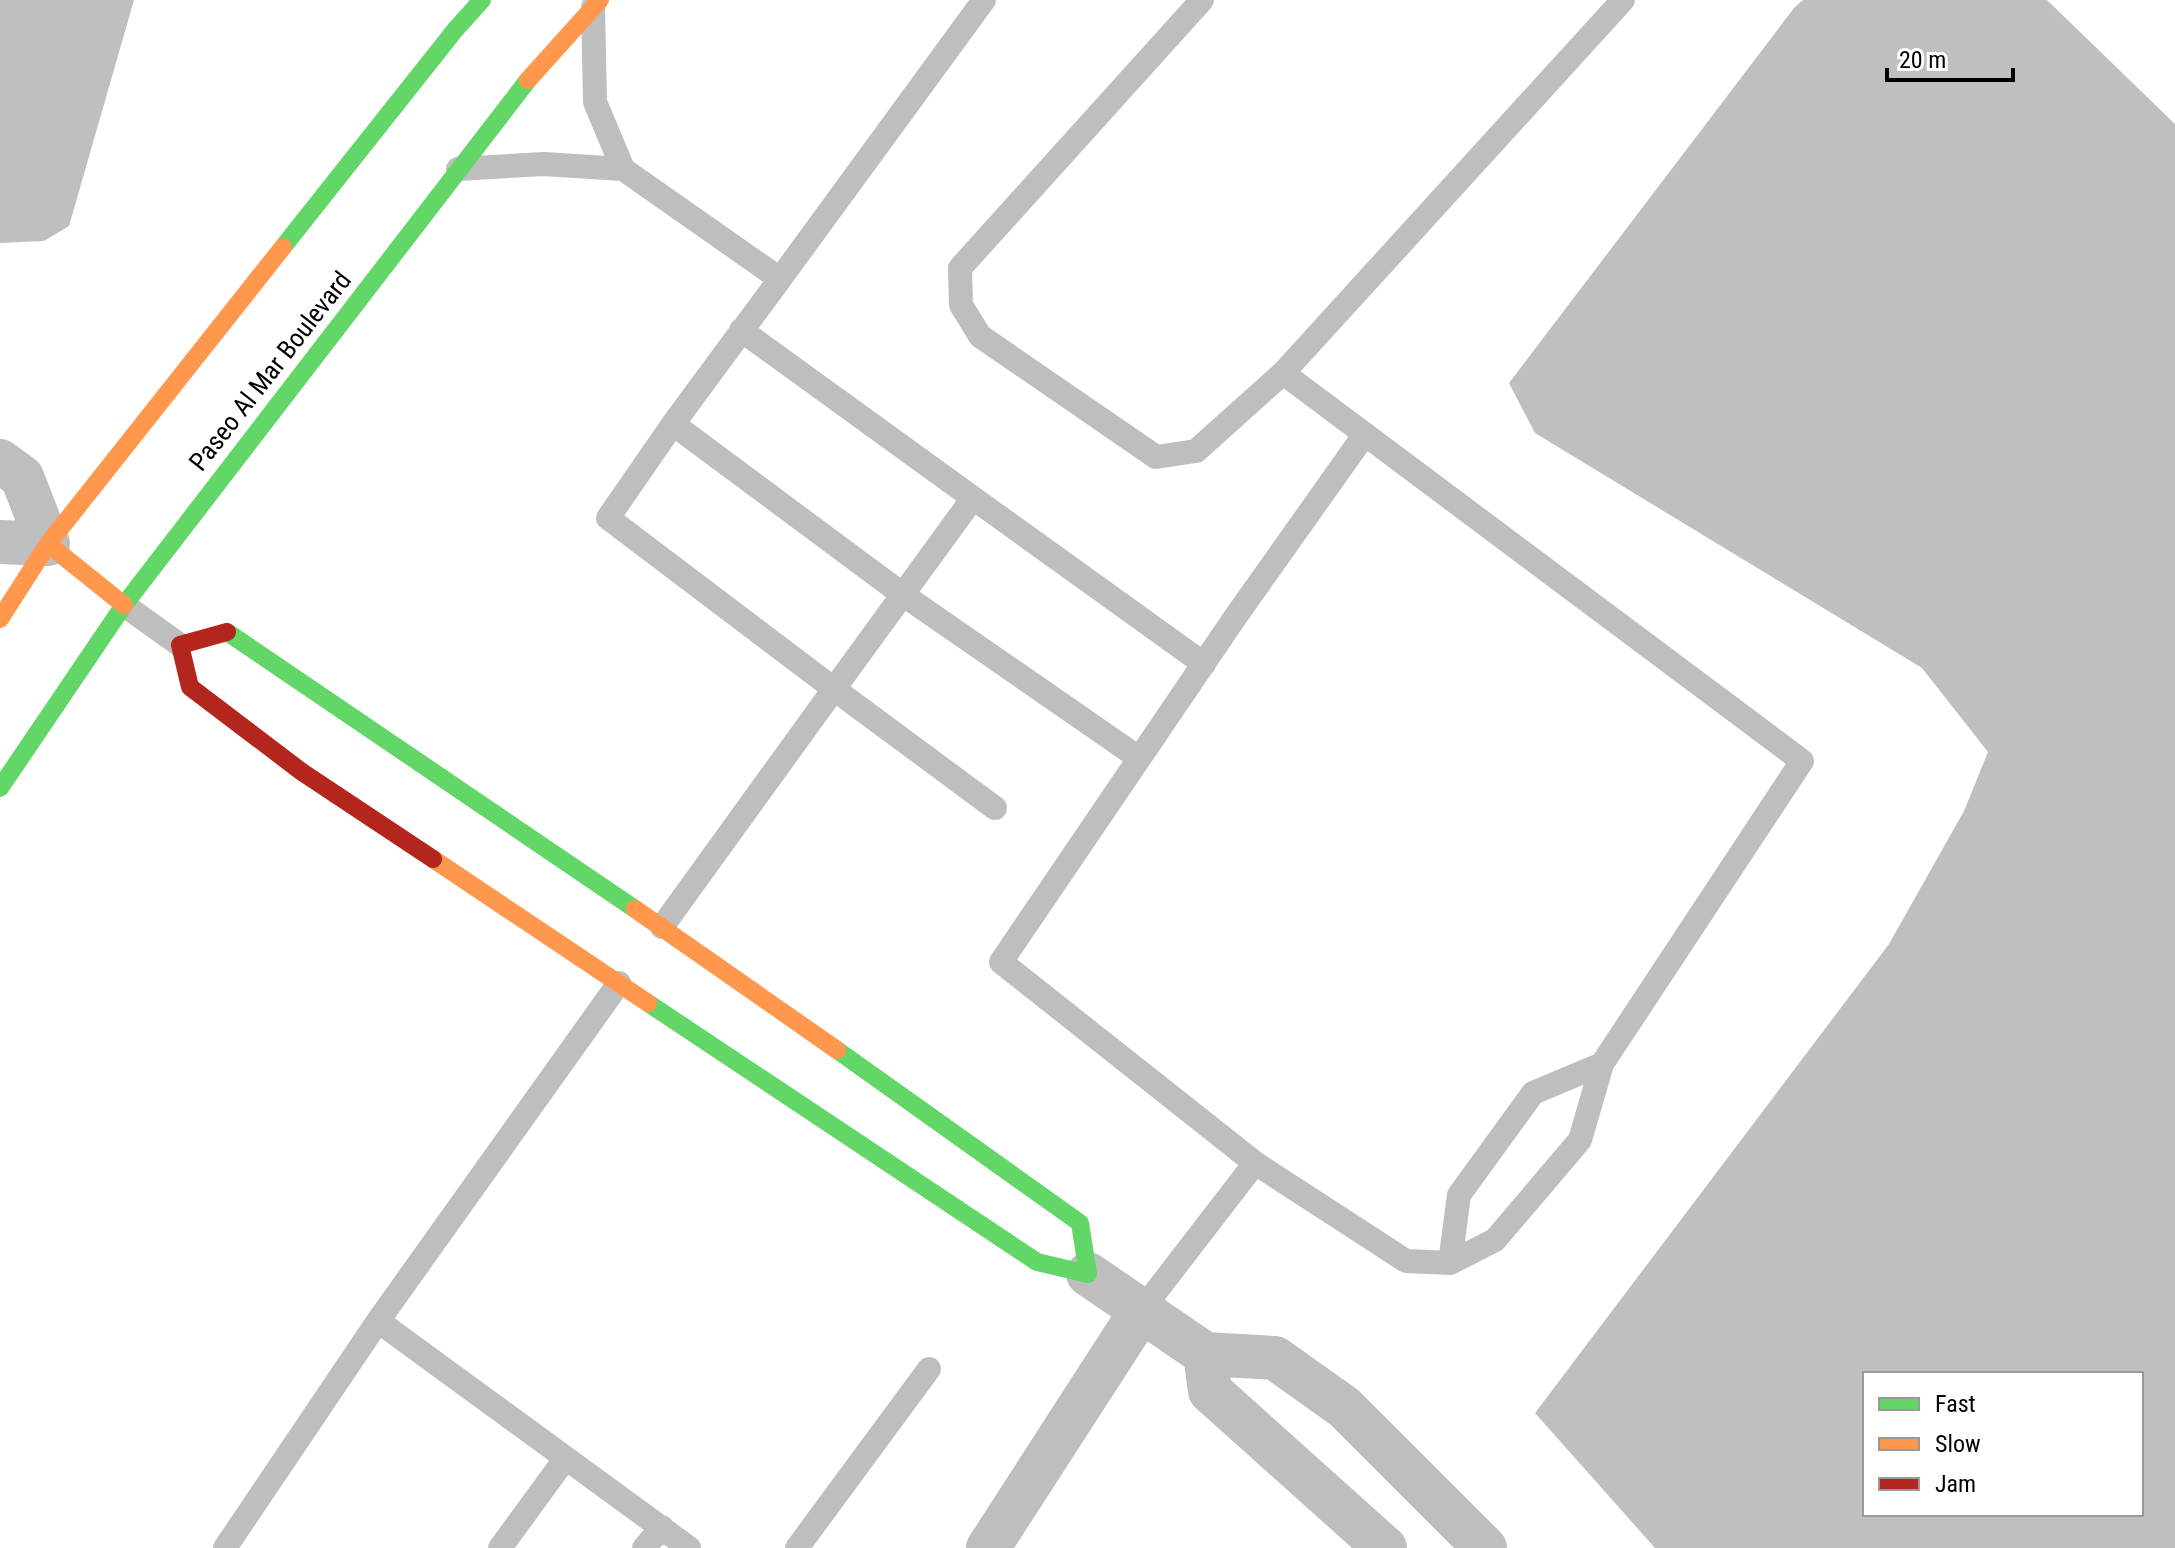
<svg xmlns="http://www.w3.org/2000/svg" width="2175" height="1548" font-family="'Roboto Condensed',sans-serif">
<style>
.water{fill:#bfbfbf;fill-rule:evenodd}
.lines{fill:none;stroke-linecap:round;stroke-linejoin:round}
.lane{stroke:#bebebe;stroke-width:24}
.street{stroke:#bebebe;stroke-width:44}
.fast{stroke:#63d668;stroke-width:18}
.slow{stroke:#ff974d;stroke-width:18}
.jam{stroke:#b3261e;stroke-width:18}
.labels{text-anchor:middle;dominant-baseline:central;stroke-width:6;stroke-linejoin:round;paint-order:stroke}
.street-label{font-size:26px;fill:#000;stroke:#fff}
</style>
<rect width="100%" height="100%" fill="#fff"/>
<path class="water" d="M0 0H134L69 226 44 241 0 243Z
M1803 0H2047L2175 124V1548H1655L1535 1413 1889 944 1964 811 1988 752 1922 668 1535 433 1509 383 1794 8ZM2141 1374V1514H1865V1374Z"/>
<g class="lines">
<path class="lane" d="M1202 0 960 268 961 305 980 336 1156 457 1196 451 1283 373
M458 169 544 164 623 169 595 102 593 7
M623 169 780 279 673 424 608 518 834 689 662 927
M780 279 984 0
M741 330 973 498
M673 424 902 594 1139 758
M124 605 180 645
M995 808 834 689 973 498 1204 664
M619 983 378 1321 689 1548
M1255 1163 1001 962 1236 616 1365 434
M1450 1263 1459 1195 1533 1093 1602 1064
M1141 1311 1255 1163 1406 1261 1450 1263 1495 1240 1580 1140 1602 1064 1802 761 1283 373 1623 0
M225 1548 378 1321
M500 1548 565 1459
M644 1548 662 1527
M797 1548 929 1369"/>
<path class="street" d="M0 461 22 477 48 544 0 542
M1088 1274 1205 1354 1275 1358 1344 1407 1485 1548
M1205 1354 1210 1391 1385 1548
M988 1548 1141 1311"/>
<path class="fast" d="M283 247 455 30 482 0
M227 632 635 909
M0 788 124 605 528 80
M648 1003 1037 1262 1088 1274 1080 1223 837 1050"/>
<path class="slow" d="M528 80 600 0
M48 544 124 605
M0 619 48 544 283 247
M433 859 648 1003
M635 909 837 1050"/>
<path class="jam" d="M227 632 180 645 190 687 302 772 433 859"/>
</g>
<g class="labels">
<g class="street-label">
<text transform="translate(270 371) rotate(-52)">Paseo Al Mar Boulevard</text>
</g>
</g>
<rect x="1863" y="1372" width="280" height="144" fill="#ffffff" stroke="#999999" stroke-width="2"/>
<rect x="1879" y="1398" width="40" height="12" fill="#63d668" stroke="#999999" stroke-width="2"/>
<text x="1935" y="1412" font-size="24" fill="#000000">Fast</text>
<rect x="1879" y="1438" width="40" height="12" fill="#ff974d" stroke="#999999" stroke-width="2"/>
<text x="1935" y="1452" font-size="24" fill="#000000">Slow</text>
<rect x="1879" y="1478" width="40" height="12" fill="#b3261e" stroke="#999999" stroke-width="2"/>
<text x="1935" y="1492" font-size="24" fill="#000000">Jam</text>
<path d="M1887 68v12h126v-12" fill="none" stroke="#000000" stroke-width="4"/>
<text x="1899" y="68" font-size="24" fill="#000000" stroke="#ffffff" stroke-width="6" paint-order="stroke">20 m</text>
</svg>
